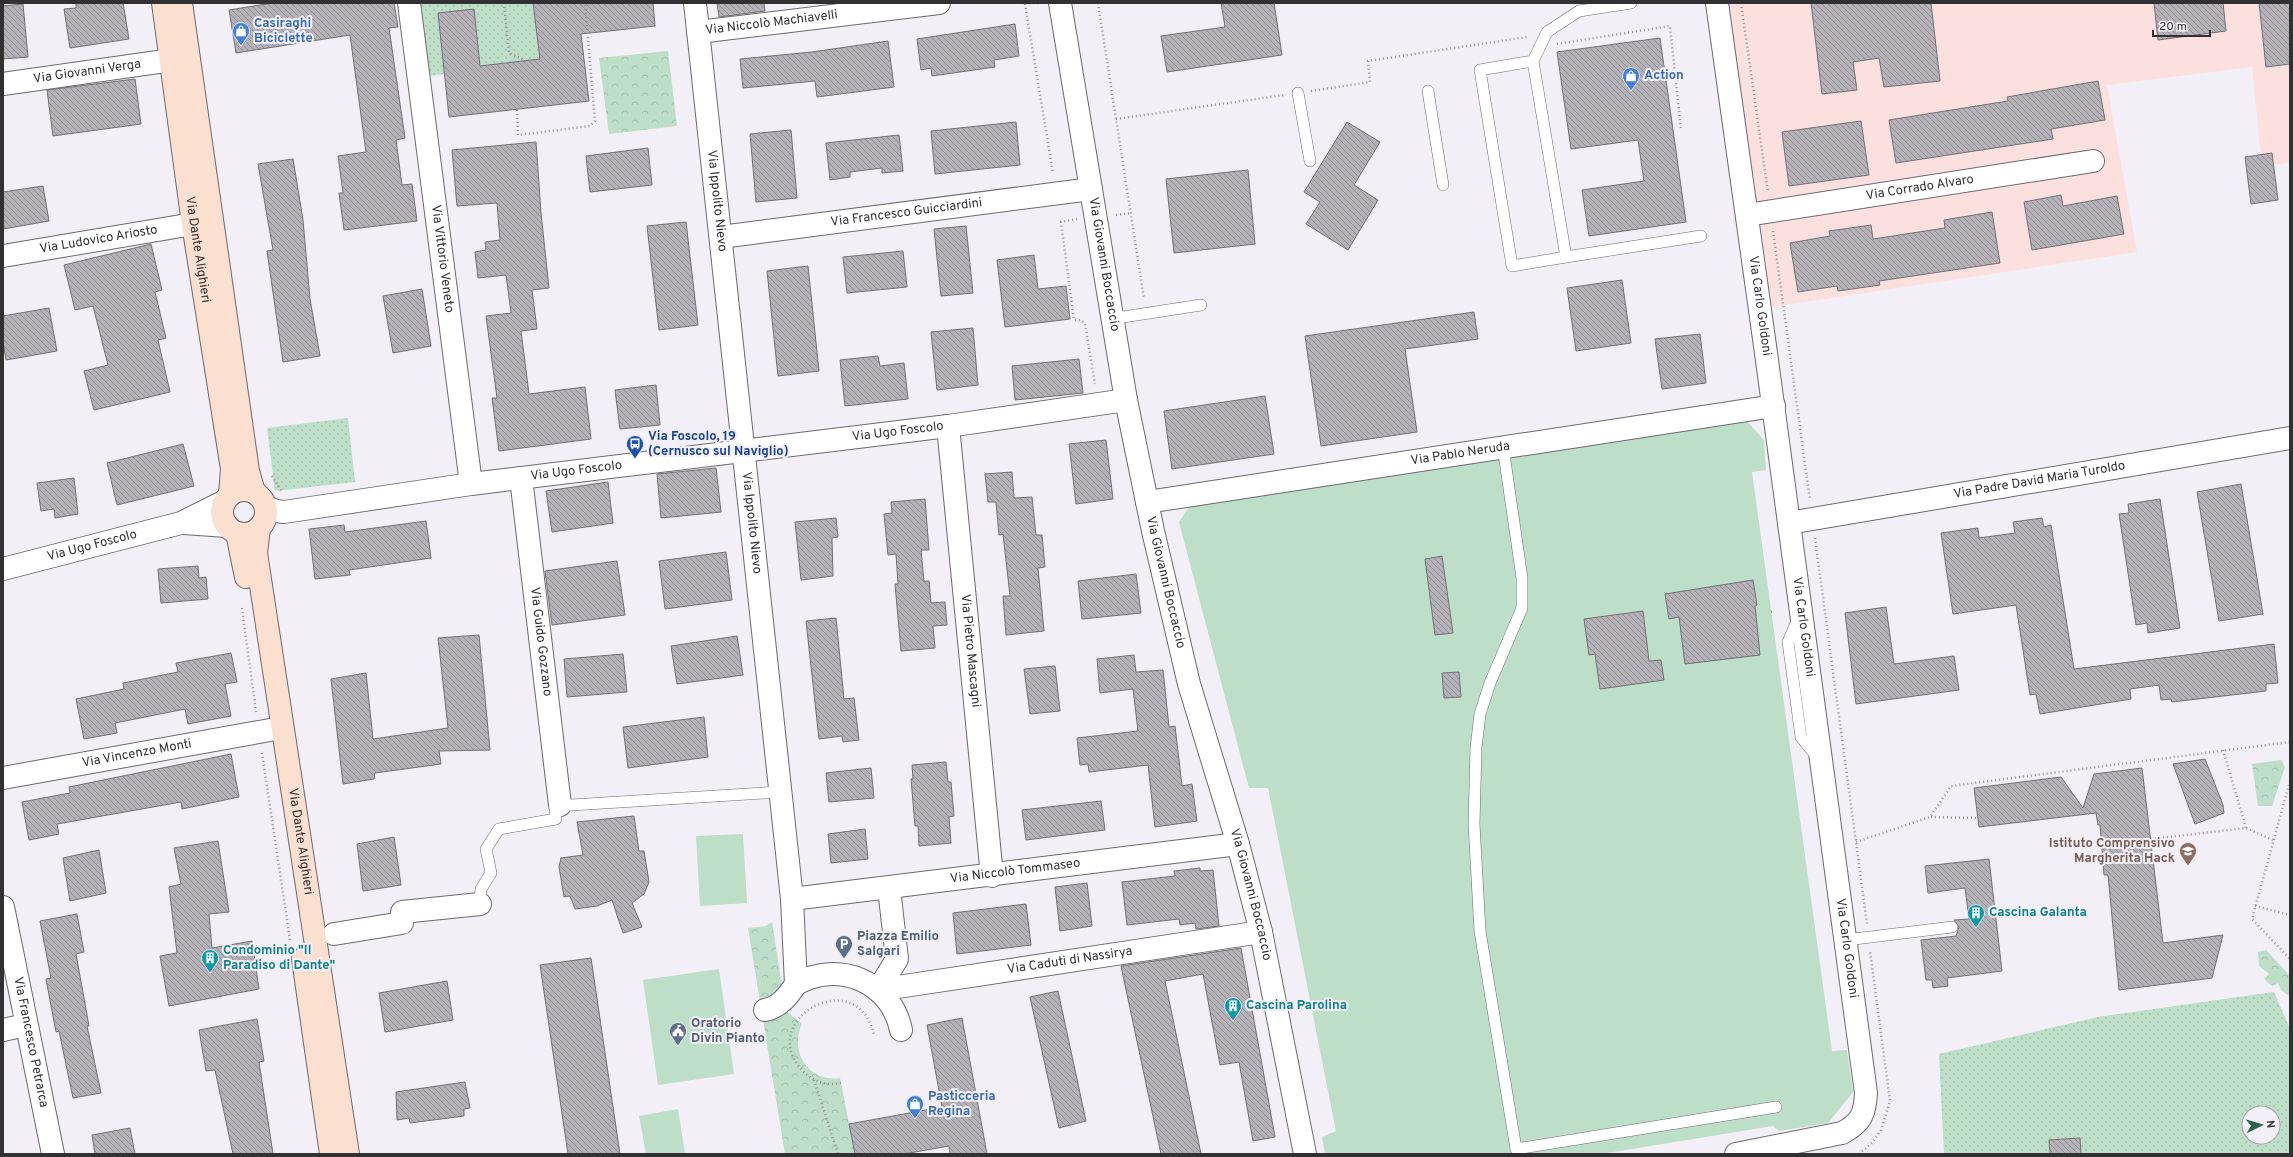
<svg xmlns="http://www.w3.org/2000/svg" width="2293" height="1157" font-family="Overpass,sans-serif">
<style>
.industrial{fill:#fbe0de}
.grass{fill:url(#grass-dots);fill-rule:evenodd}
.park{fill:url(#park-crowns)}
.pitch{fill:#bddec7}
.building{fill:url(#building-back-hatch);stroke:#737076}
.lines{fill:none;stroke-linecap:round;stroke-linejoin:round}
.lane-casing{stroke:#6c696f;stroke-width:12}
.street-casing{stroke:#6c696f;stroke-width:24}
.secondary-casing{stroke:#6c696f;stroke-width:24}
.path{stroke:#939095;stroke-width:2.5;stroke-dasharray:1 3;stroke-linecap:butt}
.lane{stroke:#fff;stroke-width:11}
.street{stroke:#fff;stroke-width:22}
.secondary{stroke:#fbe0cf;stroke-width:22}
.labels{text-anchor:middle;dominant-baseline:central;stroke-width:4;stroke-linejoin:round;paint-order:stroke}
.street-label{font-size:13px;fill:#313033;stroke:#f3eff6}
.shop-label{font-size:13px;font-weight:bold;fill:#366cbe;stroke:#f3eff6;text-anchor:start}
.transit-label{font-size:13px;font-weight:bold;fill:#164399;stroke:#f3eff6;text-anchor:start}
.education-label{font-size:13px;font-weight:bold;fill:#785e54;stroke:#f3eff6;text-anchor:end}
.culture-label{font-size:13px;font-weight:bold;fill:#0d838f;stroke:#f3eff6;text-anchor:start}
.service-label{font-size:13px;font-weight:bold;fill:#4e5e75;stroke:#f3eff6;text-anchor:start}
</style>
<defs>
<pattern id="grass-dots" width="8" height="8" patternUnits="userSpaceOnUse"><rect width="8" height="8" fill="#bddec7"/><path d="M2 2h.1M6 6h.1" fill="none" stroke="#a3bfab" stroke-width="1.8" stroke-linecap="round"/></pattern>
<pattern id="park-crowns" width="20" height="18" patternUnits="userSpaceOnUse"><rect width="20" height="18" fill="#bddec7"/><path d="M2 6a3 3 0 1 1 6 0M12 15a3 3 0 1 1 6 0" fill="none" stroke="#a3bfab"/></pattern>
<pattern id="building-back-hatch" width="6" height="6" patternUnits="userSpaceOnUse"><rect width="6" height="6" fill="#b4b1b7"/><path d="M-1 5l2 2M0 0l6 6M5-1l2 2" fill="none" stroke="#939095"/></pattern>
</defs>
<rect width="100%" height="100%" fill="#f3eff6"/>
<path class="industrial" d="M1728 3H2290V163L2262 166 2252 67 2107 85 2137 252 1772 307Z"/>
<path class="grass" d="M416 3H533L540 59 424 77Z
M348 418 355 482 275 491 267 428Z
M2274 992 2290 1029V1154H1944L1939 1054 2098 1017ZM2249 1113H2273V1137H2249Z"/>
<path class="park" d="M668 51 677 126 609 134 599 58Z
M2281 760 2285 767 2272 806H2258L2252 764Z
M772 922 786 1011 802 1024C789 1051 808 1083 840 1078L855 1154H785L748 928 766 926Z
M2266 950 2290 976V996L2281 990 2278 983 2272 986 2264 979 2269 974 2259 966 2258 952Z"/>
<path class="pitch" d="M1745 419 1764 440 1766 470 1752 472 1832 1051 1847 1050 1853 1092 1828 1123 1779 1131 1773 1126 1601 1154H1325L1322 1137 1336 1131 1268 788H1249L1179 522 1191 504Z
M743 834 747 903 700 906 696 836Z
M719 969 734 1074 658 1085 643 980Z
M678 1109 685 1154H646L639 1116Z"/>
<path class="building" d="M76 3H123L129 39 70 48 64 9 76 8Z
M272 3H394L398 27 389 28 405 138 396 140 402 185 412 184 417 221 344 230 339 193H343L338 156 366 152 350 35 236 53 229 10Z
M533 3H653L655 26 581 34 589 101 449 117 438 13 474 9 480 66 540 59Z
M717 3H764L765 11 719 17Z
M1221 3H1274L1282 55 1167 72 1161 36 1225 27Z
M1811 3H1931L1940 81 1884 87 1879 58 1853 62 1857 90 1822 94Z
M2154 3H2223L2226 31 2158 40Z
M2259 3H2290V64L2266 67Z
M23 4 28 57 3 59V6Z
M1015 24 1019 56 994 60 995 67 932 76 931 68 921 70 917 39Z
M1660 38 1686 222 1589 236 1582 190 1644 181 1638 140 1571 149 1557 52Z
M888 41 894 87 817 97 815 81 743 88 740 59 812 52Z
M135 79 141 124 53 136 47 90Z
M2098 81 2105 120 2051 129 2053 139 1896 163 1889 120 2008 101 2007 97Z
M1861 121 1869 175 1789 186 1782 132Z
M1016 122 1020 165 935 174 931 131Z
M1347 122 1380 142 1354 185 1378 200 1348 250 1306 224 1320 202 1304 192Z
M791 130 797 198 756 202 750 134Z
M899 135 903 171 882 173V168L850 172V177L830 180 826 143Z
M536 142 541 213 549 288 532 290 537 329 521 331 529 394 585 387 591 439 499 451 492 398H497L486 316 511 313 506 275 478 278 475 252 486 250 485 242 500 240 497 203 457 206 452 150Z
M648 148 652 185 590 192 586 156Z
M2272 153 2278 200 2251 204 2245 157Z
M293 159 303 220 310 299 320 356 283 362 267 251 273 250 258 164Z
M1248 170 1255 244 1174 253 1166 179Z
M43 186 49 221 3 229V192Z
M2061 195 2063 206 2117 196 2124 234 2032 250 2024 202Z
M1992 212 2000 263 1879 281 1880 285 1838 291 1837 286 1798 292 1790 243 1830 236 1829 231 1871 225 1873 239 1945 228 1944 220Z
M686 222 698 325 659 330 647 226Z
M966 226 973 293 941 296 934 229Z
M151 244 162 290 155 292 166 338 158 340 170 392 94 410 84 371 108 365 93 306 75 310 64 265Z
M903 251 907 287 847 293 843 257Z
M1034 255 1038 289 1066 286 1070 319 1005 327 997 260Z
M808 266 819 371 778 376 767 271Z
M1622 280 1631 343 1576 351 1567 288Z
M422 289 431 346 393 353 383 296Z
M49 308 57 351 6 360 3 342V316Z
M1474 312 1478 339 1405 349 1417 432 1321 446 1305 336Z
M973 328 978 385 937 390 931 332Z
M1700 334 1706 383 1662 389 1655 339Z
M878 356 880 366 904 363 908 399 845 406 840 360Z
M1079 359 1083 393 1015 400 1012 366Z
M656 385 660 425 620 429 615 390Z
M1265 396 1274 454 1172 469 1164 411Z
M1106 440 1113 499 1076 504 1069 444Z
M183 444 194 486 117 505 107 463Z
M716 468 721 512 661 518 657 474Z
M1012 472 1014 498 1032 497 1036 535H1042L1045 567 1038 568 1044 631 1006 635 1003 596H1010L1003 534 999 535 996 502H988L985 474Z
M74 478 78 514 55 518 54 509 41 511 37 483Z
M608 482 613 523 552 532 546 491Z
M2241 484 2263 614 2219 621 2197 492Z
M925 499 929 550H921L924 581H929L931 603 945 602 947 625 933 626 935 648 901 651 895 584H898L896 554 888 555 884 514 892 513 891 502Z
M2160 499 2180 628 2148 633 2147 623 2136 625 2119 514 2129 513 2128 504Z
M836 518 838 537 832 538 833 576 801 580 795 522Z
M2042 518 2044 527 2051 525 2074 669 2274 644 2278 683 2266 684V691L2172 702 2171 699 2161 700 2159 685 2130 689 2131 699 2040 714 2036 694 2030 695 2016 605 1953 614 1941 533 1978 528 1979 538 2015 533 2013 522Z
M426 521 431 558 349 570 350 575 315 579 309 529 344 525 345 532Z
M726 552 732 600 665 609 659 561Z
M1442 556 1453 633 1435 635 1425 559Z
M617 561 625 615 552 625 545 571Z
M198 566 199 578 206 577 208 599 161 603 158 569Z
M1136 574 1141 613 1082 619 1078 581Z
M1753 580 1757 605 1755 606 1760 655 1685 664 1679 617 1669 619 1665 594Z
M1886 607 1894 664 1954 656 1959 690 1856 704 1845 613Z
M1643 611 1649 661 1661 660 1664 680 1600 689 1595 654 1589 655 1584 619Z
M836 618 844 699 854 698 859 740 843 742 842 736 819 739 806 621Z
M479 635 490 750 439 751 441 764 375 773 374 779 343 784 331 679 366 673 373 739 448 728 438 638Z
M737 636 743 675 677 684 671 646Z
M231 653 237 682 225 684 231 716 188 724 185 709 115 723 117 733 84 739 76 699 124 689 123 683 178 672 176 663Z
M623 654 627 692 567 697 564 659Z
M1134 655 1136 672 1163 670 1169 727 1175 726 1182 786 1192 784 1197 821 1155 827 1148 765 1089 772 1088 764 1080 765 1077 738 1138 731 1133 689 1100 693 1097 659Z
M1055 666 1060 711 1030 714 1024 669Z
M1459 672 1461 697 1444 698 1442 673Z
M704 717 708 757 628 768 623 727Z
M231 754 239 797 182 809 181 802 57 824 59 834 29 840 22 802 70 793 69 787Z
M2205 759 2223 805 2224 813 2195 824 2173 764Z
M946 762 948 782H951L954 816 949 817 951 843 919 846 918 826H915L911 779H913L912 765Z
M871 768 874 798 829 802 826 773Z
M2142 768 2163 943 2223 935 2212 978 2119 990 2108 875H2104L2100 825H2098L2096 813 1979 827 1974 788 2061 777 2083 808 2094 774Z
M1101 801 1105 830 1026 840 1022 810Z
M634 816 639 851H644L649 882 644 894 632 903 642 927 623 933 612 900 597 906 575 909 570 896 564 897 559 867 561 858 583 855 577 822Z
M865 829 868 859 831 863 828 834Z
M394 837 401 885 363 891 357 844Z
M218 841 229 912 209 914 212 948 252 941 259 989 169 1006 160 956 177 953 169 887 181 884 174 848Z
M99 850 106 893 70 901 63 858Z
M1989 859 2002 971 1947 978 1948 986 1933 988 1932 980H1926L1921 940 1956 936 1959 927 1954 920 1969 919 1965 888 1928 893 1925 866Z
M1200 868V871L1213 870 1219 926 1196 929 1195 923 1180 925 1179 919 1127 925 1122 882 1175 876 1174 871Z
M1087 883 1092 926 1060 931 1055 887Z
M1026 904 1031 945 957 954 953 913Z
M77 914 84 952 76 954 89 1026H87L101 1093 73 1098 59 1031 56 1032 46 979 51 978 40 921Z
M1241 948 1275 1137 1253 1141 1239 1062 1220 1065 1203 974 1165 981 1201 1154H1161L1121 966Z
M591 958 620 1154H568L540 965Z
M447 981 453 1020 385 1032 379 993Z
M1058 991 1086 1121 1059 1128 1030 997Z
M962 1018 987 1154H950L949 1146 904 1154H855L849 1124 942 1107 927 1025Z
M257 1019 264 1061 259 1062 273 1154H233L215 1070 206 1071 199 1030Z
M465 1082 470 1108 464 1109V1116L410 1123 409 1118 397 1120 396 1092Z
M130 1128 135 1154H95L92 1135Z
M2080 1138 2081 1154H2050L2049 1140Z"/>
<g class="lines">
<defs>
<path id="lane" d="M1533 61 1480 70 1512 266 1566 257 1533 61 1547 32 1579 11 1631 3
M1428 91 1443 185
M1298 93 1310 161
M1566 257 1701 236
M1112 321 1123 317 1201 305
M1503 447 1522 578V608L1490 683 1480 714 1476 748 1474 824 1480 931 1516 1149 1776 1107
M1798 619 1788 642 1801 737 1817 757
M480 904 481 889 491 873 486 849 499 829 556 819 555 806 780 792
M1846 940 1952 927"/>
<g id="street">
<path id="s1" d="M409 3 471 484"/>
<path id="s2" d="M695 3 792 899 796 984C788 996 780 1007 765 1010"/>
<path id="s3" d="M1060 3 1126 400 1153 531 1189 684 1238 844 1261 932 1305 1154"/>
<path id="s4" d="M1717 3 1766 353 1866 1093C1865 1114 1861 1123 1842 1133L1736 1154"/>
<path id="s5" d="M698 32 939 3"/>
<path id="s6" d="M3 84 172 60"/>
<path id="s7" d="M1747 215 2093 161"/>
<path id="s8" d="M721 237 1091 189"/>
<path id="s9" d="M3 256 193 224"/>
<path id="s10" d="M948 426 992 876"/>
<path id="s11" d="M521 478 560 805"/>
<path id="s12" d="M1147 502 1774 406"/>
<path id="s13" d="M266 507 276 511 284 512 471 484 948 426 1126 400"/>
<path d="M184 523 227 526"/>
<path id="s14" d="M1789 523 2290 438"/>
<path id="s15" d="M3 569 181 523 225 501"/>
<path id="s16" d="M3 778 270 730"/>
<path id="s17" d="M792 899 1238 844"/>
<path id="s18" d="M3 907 53 1154"/>
<path d="M334 934 402 923V912L480 904"/>
<path d="M796 984C838 960 891 981 901 1030"/>
<path id="s19" d="M878 990 1261 932"/>
<path d="M878 990 897 959 889 888"/>
<path d="M3 1030 26 1025"/>
</g>
<g id="secondary">
<path id="s20" d="M163 3 193 224 232 469 230 495"/>
<path d="M181 3 248 471 254 492"/>
<circle cx="244" cy="512" r="22"/>
<path id="s21" d="M259 528 256 553 348 1154"/>
<path d="M237 533 246 577"/>
<path d="M303 959 331 1154"/>
</g>
</defs>
<use href="#lane" class="lane-casing"/>
<use href="#street" class="street-casing"/>
<use href="#secondary" class="secondary-casing"/>
<path class="path" d="M504 3 509 53 526 61
M1025 3H1040
M1098 3 1144 299
M1741 3 1768 193
M1025 4 1053 173
M1557 44 1670 26 1681 130
M1311 91 1370 82 1368 61 1527 37
M517 110 518 135 590 126 595 121 585 3
M1116 119 1284 95
M1116 215 1131 213
M1077 219 1061 222 1074 320H1081L1085 324 1095 384
M1773 231 1810 500
M272 476 282 492
M1815 538 1867 924
M242 608 256 712
M1771 612 1774 611
M2223 750 2246 828
M262 753 290 940
M2290 781 2252 919 2290 959
M1931 817 1978 818
M2151 839 2246 828 2273 840
M1856 842 1930 817 1951 786 2290 742
M2255 906 2290 915
M814 1080 838 1154
M841 1083C827 1086 813 1082 803 1071 754 1021 856 962 874 1034
M1859 1154 1872 1143 1881 1130 1890 1101 1870 951"/>
<use href="#lane" class="lane"/>
<use href="#street" class="street"/>
<use href="#secondary" class="secondary"/>
</g>
<defs>
<symbol id="shop-pin" viewBox="-11 -11 22 30"><path d="M0 17L-7.5 6A9.5 9.5 0 1 1 7.5 6Z" fill="#3f7fe0" stroke="#f3eff6"/><path d="M-5-2.5h2.3a2.7 3.5 0 0 1 5.4 0H5L5.5 6h-11ZM-1.5-2.5h3a1.5 2.3 0 0 0-3 0Z" fill="#fff"/></symbol>
<symbol id="bus-pin" viewBox="-11 -11 22 30"><path d="M0 17L-7.5 6A9.5 9.5 0 1 1 7.5 6Z" fill="#1a4fb4" stroke="#f3eff6"/><path d="M-5-6H5V4H4V6H2V4H-2V6H-4V4H-5ZM-3.5-4V0h7V-4ZM-3.5 1.2v1.5H-2V1.2ZM2 1.2v1.5H3.5V1.2Z" fill="#fff"/></symbol>
<symbol id="school-pin" viewBox="-11 -11 22 30"><path d="M0 17L-7.5 6A9.5 9.5 0 1 1 7.5 6Z" fill="#8d6e63" stroke="#f3eff6"/><path d="M0-5L7-2L0 1L-7-2ZM-4 1L0 2.5L4 1V4Q0 6-4 4Z" fill="#fff"/></symbol>
<symbol id="building-pin" viewBox="-11 -11 22 30"><path d="M0 17L-7.5 6A9.5 9.5 0 1 1 7.5 6Z" fill="#0f9aa8" stroke="#f3eff6"/><path d="M-4-6H4V6H1V3H-1V6H-4ZM-2.5-4.3h1.7v1.8h-1.7ZM.8-4.3h1.7v1.8H.8ZM-2.5-1h1.7V.8h-1.7ZM.8-1h1.7V.8H.8Z" fill="#fff"/></symbol>
<symbol id="parking-pin" viewBox="-11 -11 22 30"><path d="M0 17L-7.5 6A9.5 9.5 0 1 1 7.5 6Z" fill="#5c6f8a" stroke="#f3eff6"/><path d="M-3.5-5.5H1a3.5 3.5 0 0 1 0 7H-1V5.5H-3.5ZM-1-3.4V-.6H.8a1.4 1.4 0 0 0 0-2.8Z" fill="#fff"/></symbol>
<symbol id="civic-pin" viewBox="-11 -11 22 30"><path d="M0 17L-7.5 6A9.5 9.5 0 1 1 7.5 6Z" fill="#5c6f8a" stroke="#f3eff6"/><path d="M-.6-6.5H3V-4.5H.6V-3L4-1V1h2V6H-6V1h2V-1L-.6-3ZM-1.2 2.5V6h2.4V2.5Z" fill="#fff"/></symbol>
</defs>
<g fill-rule="evenodd">
<use href="#shop-pin" x="231" y="21" width="20" height="27"/>
<use href="#shop-pin" x="1621" y="66" width="20" height="27"/>
<use href="#bus-pin" x="625" y="434" width="20" height="27"/>
<use href="#school-pin" x="2178" y="841" width="20" height="27"/>
<use href="#building-pin" x="1966" y="903" width="20" height="27"/>
<use href="#parking-pin" x="834" y="934" width="20" height="27"/>
<use href="#building-pin" x="200" y="948" width="20" height="27"/>
<use href="#building-pin" x="1223" y="996" width="20" height="27"/>
<use href="#civic-pin" x="668" y="1021" width="20" height="27"/>
<use href="#shop-pin" x="905" y="1094" width="20" height="27"/>
</g>
<g class="labels">
<g class="street-label">
<text stroke="none"><textPath href="#s5" startOffset="74">Via Niccolò Machiavelli</textPath></text>
<text stroke="none"><textPath href="#s6" startOffset="85">Via Giovanni Verga</textPath></text>
<text stroke="none"><textPath href="#s7" startOffset="175">Via Corrado Alvaro</textPath></text>
<text stroke="none"><textPath href="#s2" startOffset="199">Via Ippolito Nievo</textPath></text>
<text stroke="none"><textPath href="#s8" startOffset="187">Via Francesco Guicciardini</textPath></text>
<text stroke="none"><textPath href="#s9" startOffset="97">Via Ludovico Ariosto</textPath></text>
<text stroke="none"><textPath href="#s20" startOffset="249">Via Dante Alighieri</textPath></text>
<text stroke="none"><textPath href="#s1" startOffset="258">Via Vittorio Veneto</textPath></text>
<text stroke="none"><textPath href="#s3" startOffset="265">Via Giovanni Boccaccio</textPath></text>
<text stroke="none"><textPath href="#s4" startOffset="306">Via Carlo Goldoni</textPath></text>
<text stroke="none"><textPath href="#s13" startOffset="638">Via Ugo Foscolo</textPath></text>
<text stroke="none"><textPath href="#s12" startOffset="317">Via Pablo Neruda</textPath></text>
<text stroke="none"><textPath href="#s13" startOffset="314">Via Ugo Foscolo</textPath></text>
<text stroke="none"><textPath href="#s14" startOffset="254">Via Padre David Maria Turoldo</textPath></text>
<text stroke="none"><textPath href="#s2" startOffset="523">Via Ippolito Nievo</textPath></text>
<text stroke="none"><textPath href="#s15" startOffset="92">Via Ugo Foscolo</textPath></text>
<text stroke="none"><textPath href="#s3" startOffset="589">Via Giovanni Boccaccio</textPath></text>
<text stroke="none"><textPath href="#s4" startOffset="630">Via Carlo Goldoni</textPath></text>
<text stroke="none"><textPath href="#s11" startOffset="165">Via Guido Gozzano</textPath></text>
<text stroke="none"><textPath href="#s10" startOffset="226">Via Pietro Mascagni</textPath></text>
<text stroke="none"><textPath href="#s16" startOffset="136">Via Vincenzo Monti</textPath></text>
<text stroke="none"><textPath href="#s21" startOffset="317">Via Dante Alighieri</textPath></text>
<text stroke="none"><textPath href="#s17" startOffset="225">Via Niccolò Tommaseo</textPath></text>
<text stroke="none"><textPath href="#s3" startOffset="913">Via Giovanni Boccaccio</textPath></text>
<text stroke="none"><textPath href="#s4" startOffset="954">Via Carlo Goldoni</textPath></text>
<text stroke="none"><textPath href="#s19" startOffset="194">Via Caduti di Nassirya</textPath></text>
<text stroke="none"><textPath href="#s18" startOffset="138">Via Francesco Petrarca</textPath></text>
</g>
<g class="shop-label">
<text x="254" y="24">Casiraghi<tspan x="254" dy="15">Biciclette</tspan></text>
<text x="1644" y="76">Action</text>
<text x="928" y="1097">Pasticceria<tspan x="928" dy="15">Regina</tspan></text>
</g>
<g class="transit-label">
<text x="648" y="437">Via Foscolo, 19<tspan x="648" dy="15">(Cernusco sul Naviglio)</tspan></text>
</g>
<g class="education-label">
<text x="2175" y="844">Istituto Comprensivo<tspan x="2175" dy="15">Margherita Hack</tspan></text>
</g>
<g class="culture-label">
<text x="1989" y="913">Cascina Galanta</text>
<text x="223" y="951">Condominio "Il<tspan x="223" dy="15">Paradiso di Dante"</tspan></text>
<text x="1246" y="1006">Cascina Parolina</text>
</g>
<g class="service-label">
<text x="857" y="937">Piazza Emilio<tspan x="857" dy="15">Salgari</tspan></text>
<text x="691" y="1024">Oratorio<tspan x="691" dy="15">Divin Pianto</tspan></text>
</g>
</g>
<rect width="2293" height="1157" fill="none" stroke="#313033" stroke-width="8"/>
<g transform="translate(2261 1125) rotate(85)"><circle r="19" fill="#f3eff6" stroke="#a5a3a8"/>
<path d="M0-3L7 15L0 10L-7 15Z" fill="#2b644d"/>
<text y="-6" font-size="11" font-weight="bold" text-anchor="middle" fill="#313033">N</text>
</g>
<path d="M2153 30v6h57v-6" fill="none" stroke="#313033" stroke-width="2"/>
<text x="2159" y="30" font-size="12" fill="#313033" stroke="#f3eff6" stroke-width="3" paint-order="stroke">20 m</text>
</svg>
